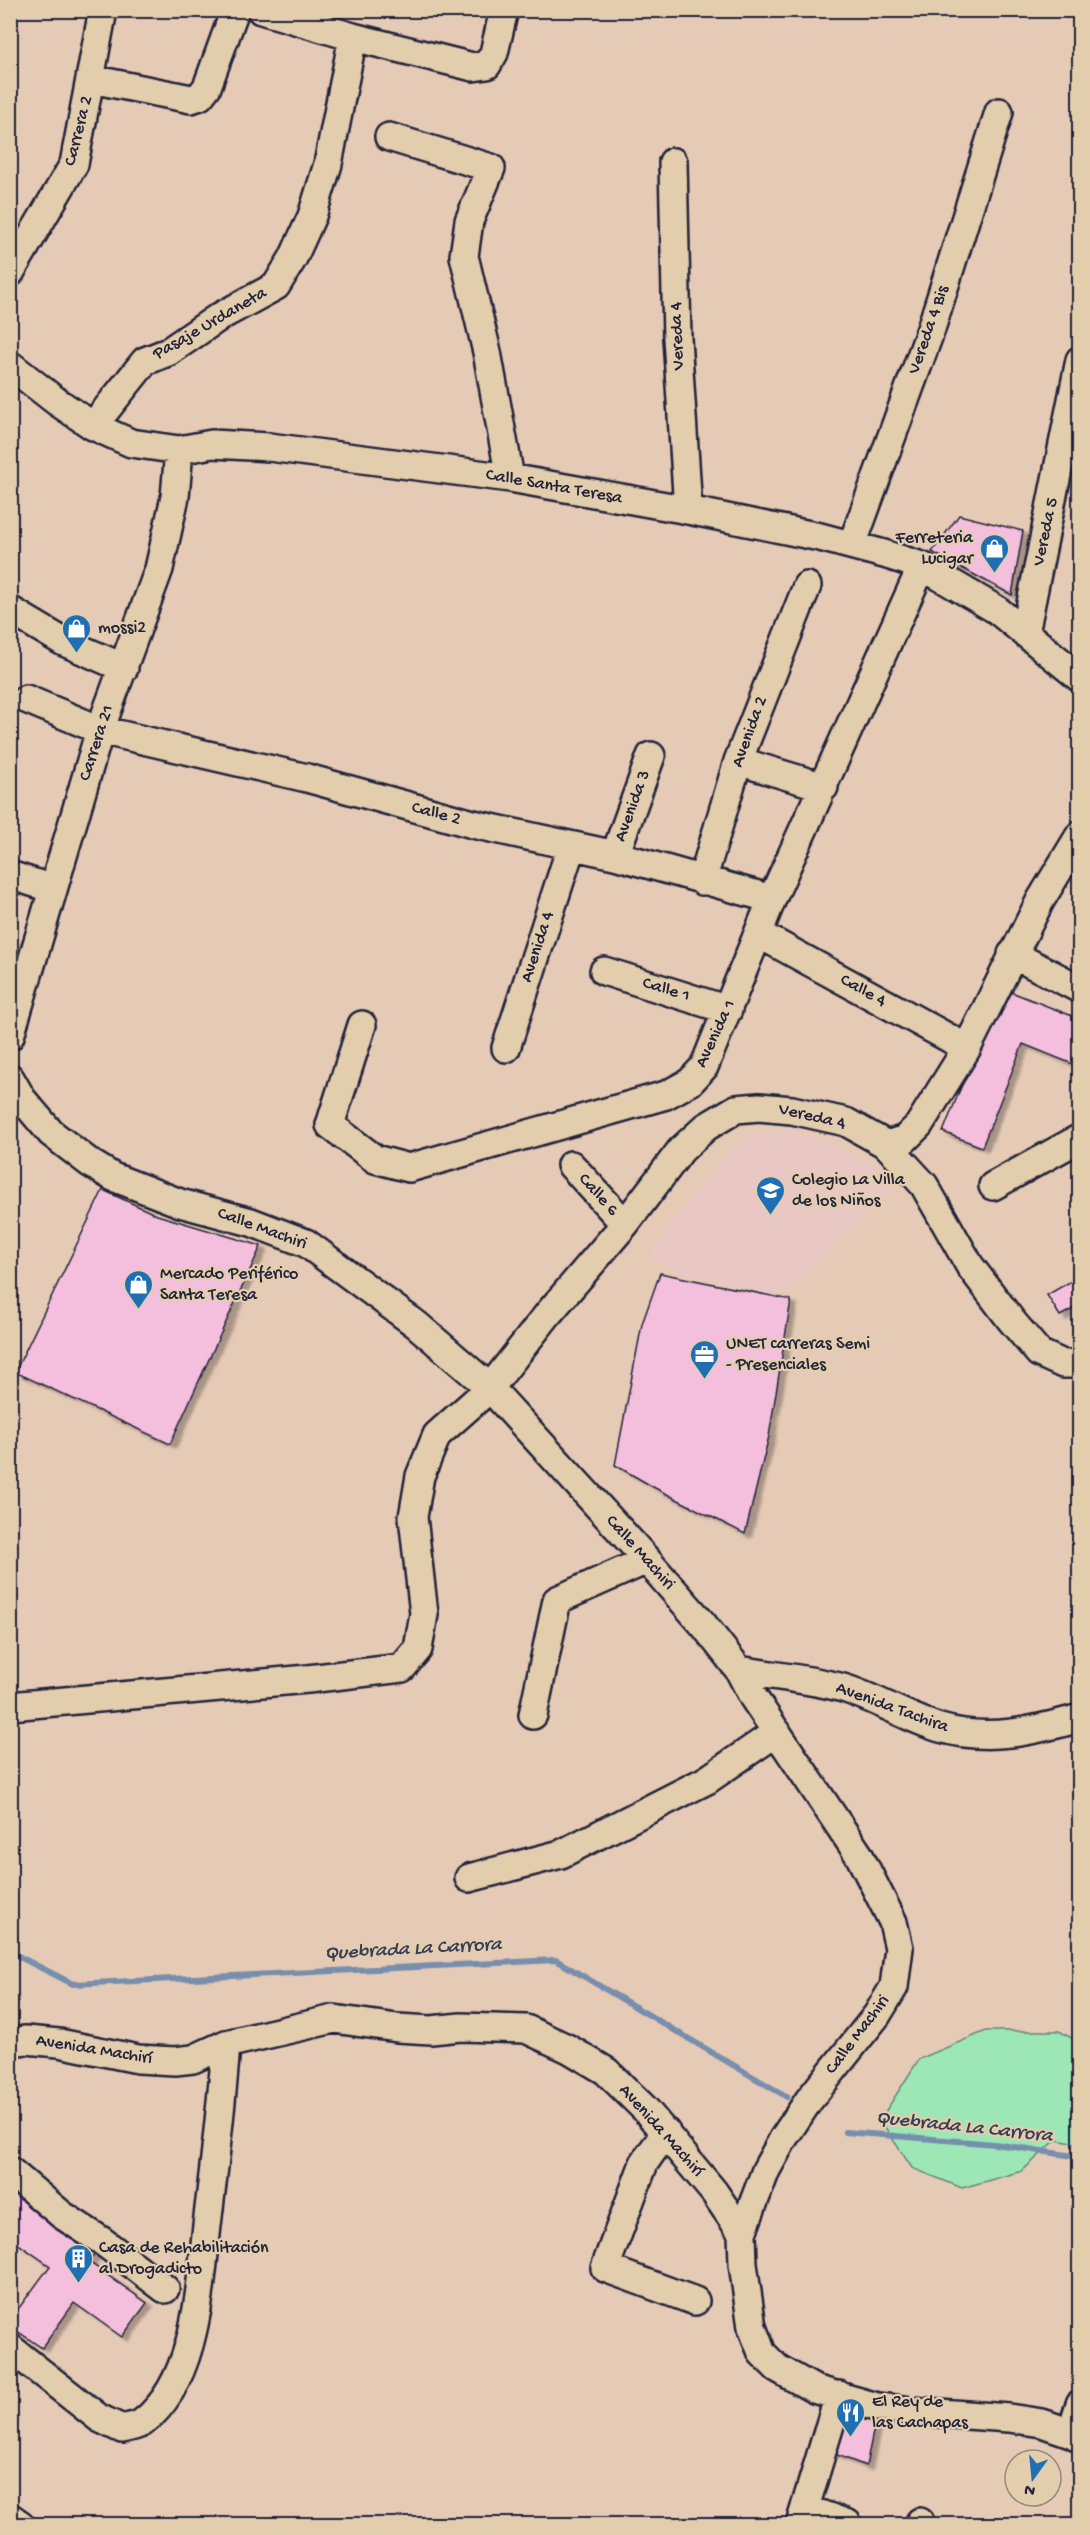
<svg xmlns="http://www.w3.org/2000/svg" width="1090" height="2535" font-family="'Gochi Hand',sans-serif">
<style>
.built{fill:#e9c7c2}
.green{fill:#9de7b6;stroke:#608478;stroke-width:1.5}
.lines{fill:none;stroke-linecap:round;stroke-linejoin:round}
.stream{stroke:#778ead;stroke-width:6}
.building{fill:#f3bfdd;stroke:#22223b;stroke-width:1.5;filter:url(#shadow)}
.minor-casing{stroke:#22223b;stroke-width:32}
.minor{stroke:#e2cdac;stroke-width:27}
.labels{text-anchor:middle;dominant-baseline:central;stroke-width:4.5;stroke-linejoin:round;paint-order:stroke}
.street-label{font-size:18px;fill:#22223b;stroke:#e2cdac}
.poi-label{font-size:18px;fill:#22223b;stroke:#e2cdac;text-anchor:start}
.water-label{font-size:20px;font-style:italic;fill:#373d58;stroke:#e2cdac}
</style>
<defs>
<filter id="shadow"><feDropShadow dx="6" dy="4" stdDeviation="1.5" flood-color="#0004"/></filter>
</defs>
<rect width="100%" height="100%" fill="#e5cab6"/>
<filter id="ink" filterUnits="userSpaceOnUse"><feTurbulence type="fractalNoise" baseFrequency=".0167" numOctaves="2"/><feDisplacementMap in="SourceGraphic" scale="12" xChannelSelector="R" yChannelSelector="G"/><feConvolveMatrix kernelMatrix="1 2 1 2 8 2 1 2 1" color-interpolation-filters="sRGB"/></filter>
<g filter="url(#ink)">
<path class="built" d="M792 1127 823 1140 902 1179 780 1297 672 1271 650 1253 730 1149 763 1133Z"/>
<path class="green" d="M986 2031H1059L1079 2042V2144L1056 2140 1022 2171 962 2188 912 2168 880 2120 919 2059Z"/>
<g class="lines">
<path class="stream" d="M10 1952 73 1984 556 1960 787 2097
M845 2132 995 2144 1080 2157"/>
</g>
<path class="building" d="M959 515 1023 531 1012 595 932 552Z
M1001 988 1080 1019V1067L1023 1044 982 1147 943 1132Z
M103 1190 157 1215 261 1246 170 1444 15 1372Z
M660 1273 791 1300 769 1436 745 1534 655 1488 615 1465 642 1324Z
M1080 1276V1305L1060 1316 1047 1295Z
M10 2186 99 2248 89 2262 147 2303 122 2337 74 2303 42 2348 10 2326V2320L50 2266 10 2238Z
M841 2412 875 2423 866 2466 824 2450Z"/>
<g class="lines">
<defs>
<path id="minor" d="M261 10 353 37 473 67 487 65 494 53 504 10
M91 79 191 99 200 96 207 87 235 10
M389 137 491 168 469 221 464 256 487 352 510 478
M673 162 677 338 688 510
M10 273 74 164 103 10
M10 365 56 401 93 426 131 443 179 450 212 444 269 447 510 478 688 510 820 537 884 554 922 566 997 610 1080 678
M93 426 145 361 168 352 219 317 276 286 293 258 312 216 328 164 353 37
M852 545 931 329 999 112
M10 610 62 641 124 668
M1025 633 1080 360
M26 699 100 730 307 778 473 824 615 855 772 899
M738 761 824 787
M615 855 651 756
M10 875 53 889
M702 881 738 761 807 586
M759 934 967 1048
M1012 954 1080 989
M604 971 728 1010
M362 1025 330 1125 375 1159 409 1168 666 1095 690 1082 704 1067 772 899 922 566
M10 1036 100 730 159 569 175 497 179 450
M506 1048 571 847
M10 1078 22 1099 51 1133 90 1163 113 1177 180 1203 251 1222 306 1243 417 1325 490 1388 639 1551 703 1624 739 1670 753 1697 859 1855 893 1922 899 1948 894 1987 877 2015 809 2100 783 2139 766 2170 742 2233
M887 1145 905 1139 919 1125 967 1048 1040 901 1080 835
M571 1165 625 1224
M993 1186 1080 1138
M739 1670C773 1676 809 1679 843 1688 876 1698 907 1718 940 1728 988 1742 1033 1731 1080 1718
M10 1706 308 1679 402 1668 418 1649 424 1614 413 1517 420 1476 437 1435 490 1388 548 1314 625 1224 681 1150 706 1127 736 1109 759 1107 792 1110 846 1122 887 1145 924 1185 970 1266 1011 1320 1039 1353 1063 1364H1080
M533 1715 557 1600 647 1560
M469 1878 561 1854 707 1780 777 1732
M10 2042 26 2040 59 2043 138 2059 175 2061 193 2059 226 2044 334 2019 397 2028 431 2030 461 2027 526 2029 569 2049 606 2071 645 2109 714 2192 742 2233 743 2264 752 2327 762 2353 777 2368 814 2389 877 2407 911 2411 1009 2418 1042 2423 1071 2433 1080 2438
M666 2132 644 2163 605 2268 695 2301
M10 2171 62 2215 102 2241 165 2289
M10 2348 99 2418 122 2429C129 2427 138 2426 143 2422 199 2379 200 2280 208 2217 215 2160 222 2102 226 2044
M1071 2433 1080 2404
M806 2509 848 2524
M10 2517 20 2524
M800 2524 839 2395
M919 2524 920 2522"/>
</defs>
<use href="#minor" class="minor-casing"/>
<use href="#minor" class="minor"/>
</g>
</g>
<defs>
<symbol id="shop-pin" viewBox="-11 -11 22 30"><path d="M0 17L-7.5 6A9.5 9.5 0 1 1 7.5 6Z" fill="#1f6fb2" stroke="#e2cdac"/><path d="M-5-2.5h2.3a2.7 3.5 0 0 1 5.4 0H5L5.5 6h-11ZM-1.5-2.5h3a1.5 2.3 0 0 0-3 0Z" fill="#fff"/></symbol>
<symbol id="school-pin" viewBox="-11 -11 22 30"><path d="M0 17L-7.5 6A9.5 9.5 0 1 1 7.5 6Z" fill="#1f6fb2" stroke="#e2cdac"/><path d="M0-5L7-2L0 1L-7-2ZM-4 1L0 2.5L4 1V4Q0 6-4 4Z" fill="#fff"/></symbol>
<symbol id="office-pin" viewBox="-11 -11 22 30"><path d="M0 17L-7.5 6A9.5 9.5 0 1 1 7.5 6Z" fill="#1f6fb2" stroke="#e2cdac"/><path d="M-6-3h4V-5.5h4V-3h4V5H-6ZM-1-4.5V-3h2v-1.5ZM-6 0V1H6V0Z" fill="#fff"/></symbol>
<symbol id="building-pin" viewBox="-11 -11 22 30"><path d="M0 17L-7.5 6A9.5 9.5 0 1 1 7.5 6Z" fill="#1f6fb2" stroke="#e2cdac"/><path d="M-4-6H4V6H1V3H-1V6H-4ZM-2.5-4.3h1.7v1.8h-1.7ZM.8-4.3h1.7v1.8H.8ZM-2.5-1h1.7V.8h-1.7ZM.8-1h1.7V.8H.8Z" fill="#fff"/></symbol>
<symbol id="restaurant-pin" viewBox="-11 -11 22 30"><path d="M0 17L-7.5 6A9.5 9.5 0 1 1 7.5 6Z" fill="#1f6fb2" stroke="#e2cdac"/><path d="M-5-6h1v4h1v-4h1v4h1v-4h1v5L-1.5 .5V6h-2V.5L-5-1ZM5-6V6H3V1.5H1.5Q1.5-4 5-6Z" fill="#fff"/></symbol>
</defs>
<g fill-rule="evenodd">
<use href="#shop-pin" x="978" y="532" width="33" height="45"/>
<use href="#shop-pin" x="60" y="612" width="33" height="45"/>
<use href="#school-pin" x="754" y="1174" width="33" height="45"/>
<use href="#shop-pin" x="122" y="1268" width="33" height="45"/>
<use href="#office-pin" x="688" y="1338" width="33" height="45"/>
<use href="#building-pin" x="62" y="2242" width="33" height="45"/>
<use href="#restaurant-pin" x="834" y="2396" width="33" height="45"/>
</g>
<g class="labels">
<g class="street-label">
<text transform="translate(79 131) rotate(-76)">Carrera 2</text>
<text transform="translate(210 324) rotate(-30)">Pasaje Urdaneta</text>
<text transform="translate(929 330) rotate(-71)">Vereda 4 Bis</text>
<text transform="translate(678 336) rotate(-92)">Vereda 4</text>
<text transform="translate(554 487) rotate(10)">Calle Santa Teresa</text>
<text transform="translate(1046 532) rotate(-78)">Vereda 5</text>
<text transform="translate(750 732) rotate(-70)">Avenida 2</text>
<text transform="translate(97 743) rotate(-72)">Carrera 21</text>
<text transform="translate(633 806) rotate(-70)">Avenida 3</text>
<text transform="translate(436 814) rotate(15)">Calle 2</text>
<text transform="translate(538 947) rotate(-72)">Avenida 4</text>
<text transform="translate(666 990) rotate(17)">Calle 1</text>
<text transform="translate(863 991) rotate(29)">Calle 4</text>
<text transform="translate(716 1034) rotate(-65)">Avenida 1</text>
<text transform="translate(812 1117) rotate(13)">Vereda 4</text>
<text transform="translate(598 1195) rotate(48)">Calle 6</text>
<text transform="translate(262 1229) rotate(20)">Calle Machiri</text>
<text transform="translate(640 1553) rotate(48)">Calle Machiri</text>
<text transform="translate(892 1708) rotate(20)">Avenida Tachira</text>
<text transform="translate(858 2035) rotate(-53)">Calle Machiri</text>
<text transform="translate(94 2050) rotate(9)">Avenida Machirí</text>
<text transform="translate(661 2131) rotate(48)">Avenida Machirí</text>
</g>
<g class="poi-label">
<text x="973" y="538" text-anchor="end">Ferreteria<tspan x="973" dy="21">Lucigar</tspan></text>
<text x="98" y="628">mossi2</text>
<text x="792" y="1180">Colegio La Villa<tspan x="792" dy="21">de los Niños</tspan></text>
<text x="160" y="1274">Mercado Periférico<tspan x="160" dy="21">Santa Teresa</tspan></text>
<text x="726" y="1344">UNET carreras Semi<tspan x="726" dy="21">- Presenciales</tspan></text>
<text x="99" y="2248">Casa de Rehabilitación<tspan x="99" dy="21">al Drogadicto</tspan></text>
<text x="872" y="2402">El Rey de<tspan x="872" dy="21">las Cachapas</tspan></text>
</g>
<g class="water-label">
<text transform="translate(413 1950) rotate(-3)">Quebrada La Carrora</text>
<text transform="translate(964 2128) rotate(6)">Quebrada La Carrora</text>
</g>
</g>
<rect width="1090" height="2535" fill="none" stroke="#e2cdac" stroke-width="36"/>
<rect x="18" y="18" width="1054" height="2499" fill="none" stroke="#22223b" stroke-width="2" filter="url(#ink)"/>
<g transform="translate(1033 2478) rotate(195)"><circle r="28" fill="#e2cdac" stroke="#95897f" stroke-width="1.5"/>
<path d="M0-4.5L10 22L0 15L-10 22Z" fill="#1f6fb2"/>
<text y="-9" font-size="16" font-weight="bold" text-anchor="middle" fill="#22223b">N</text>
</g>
</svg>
